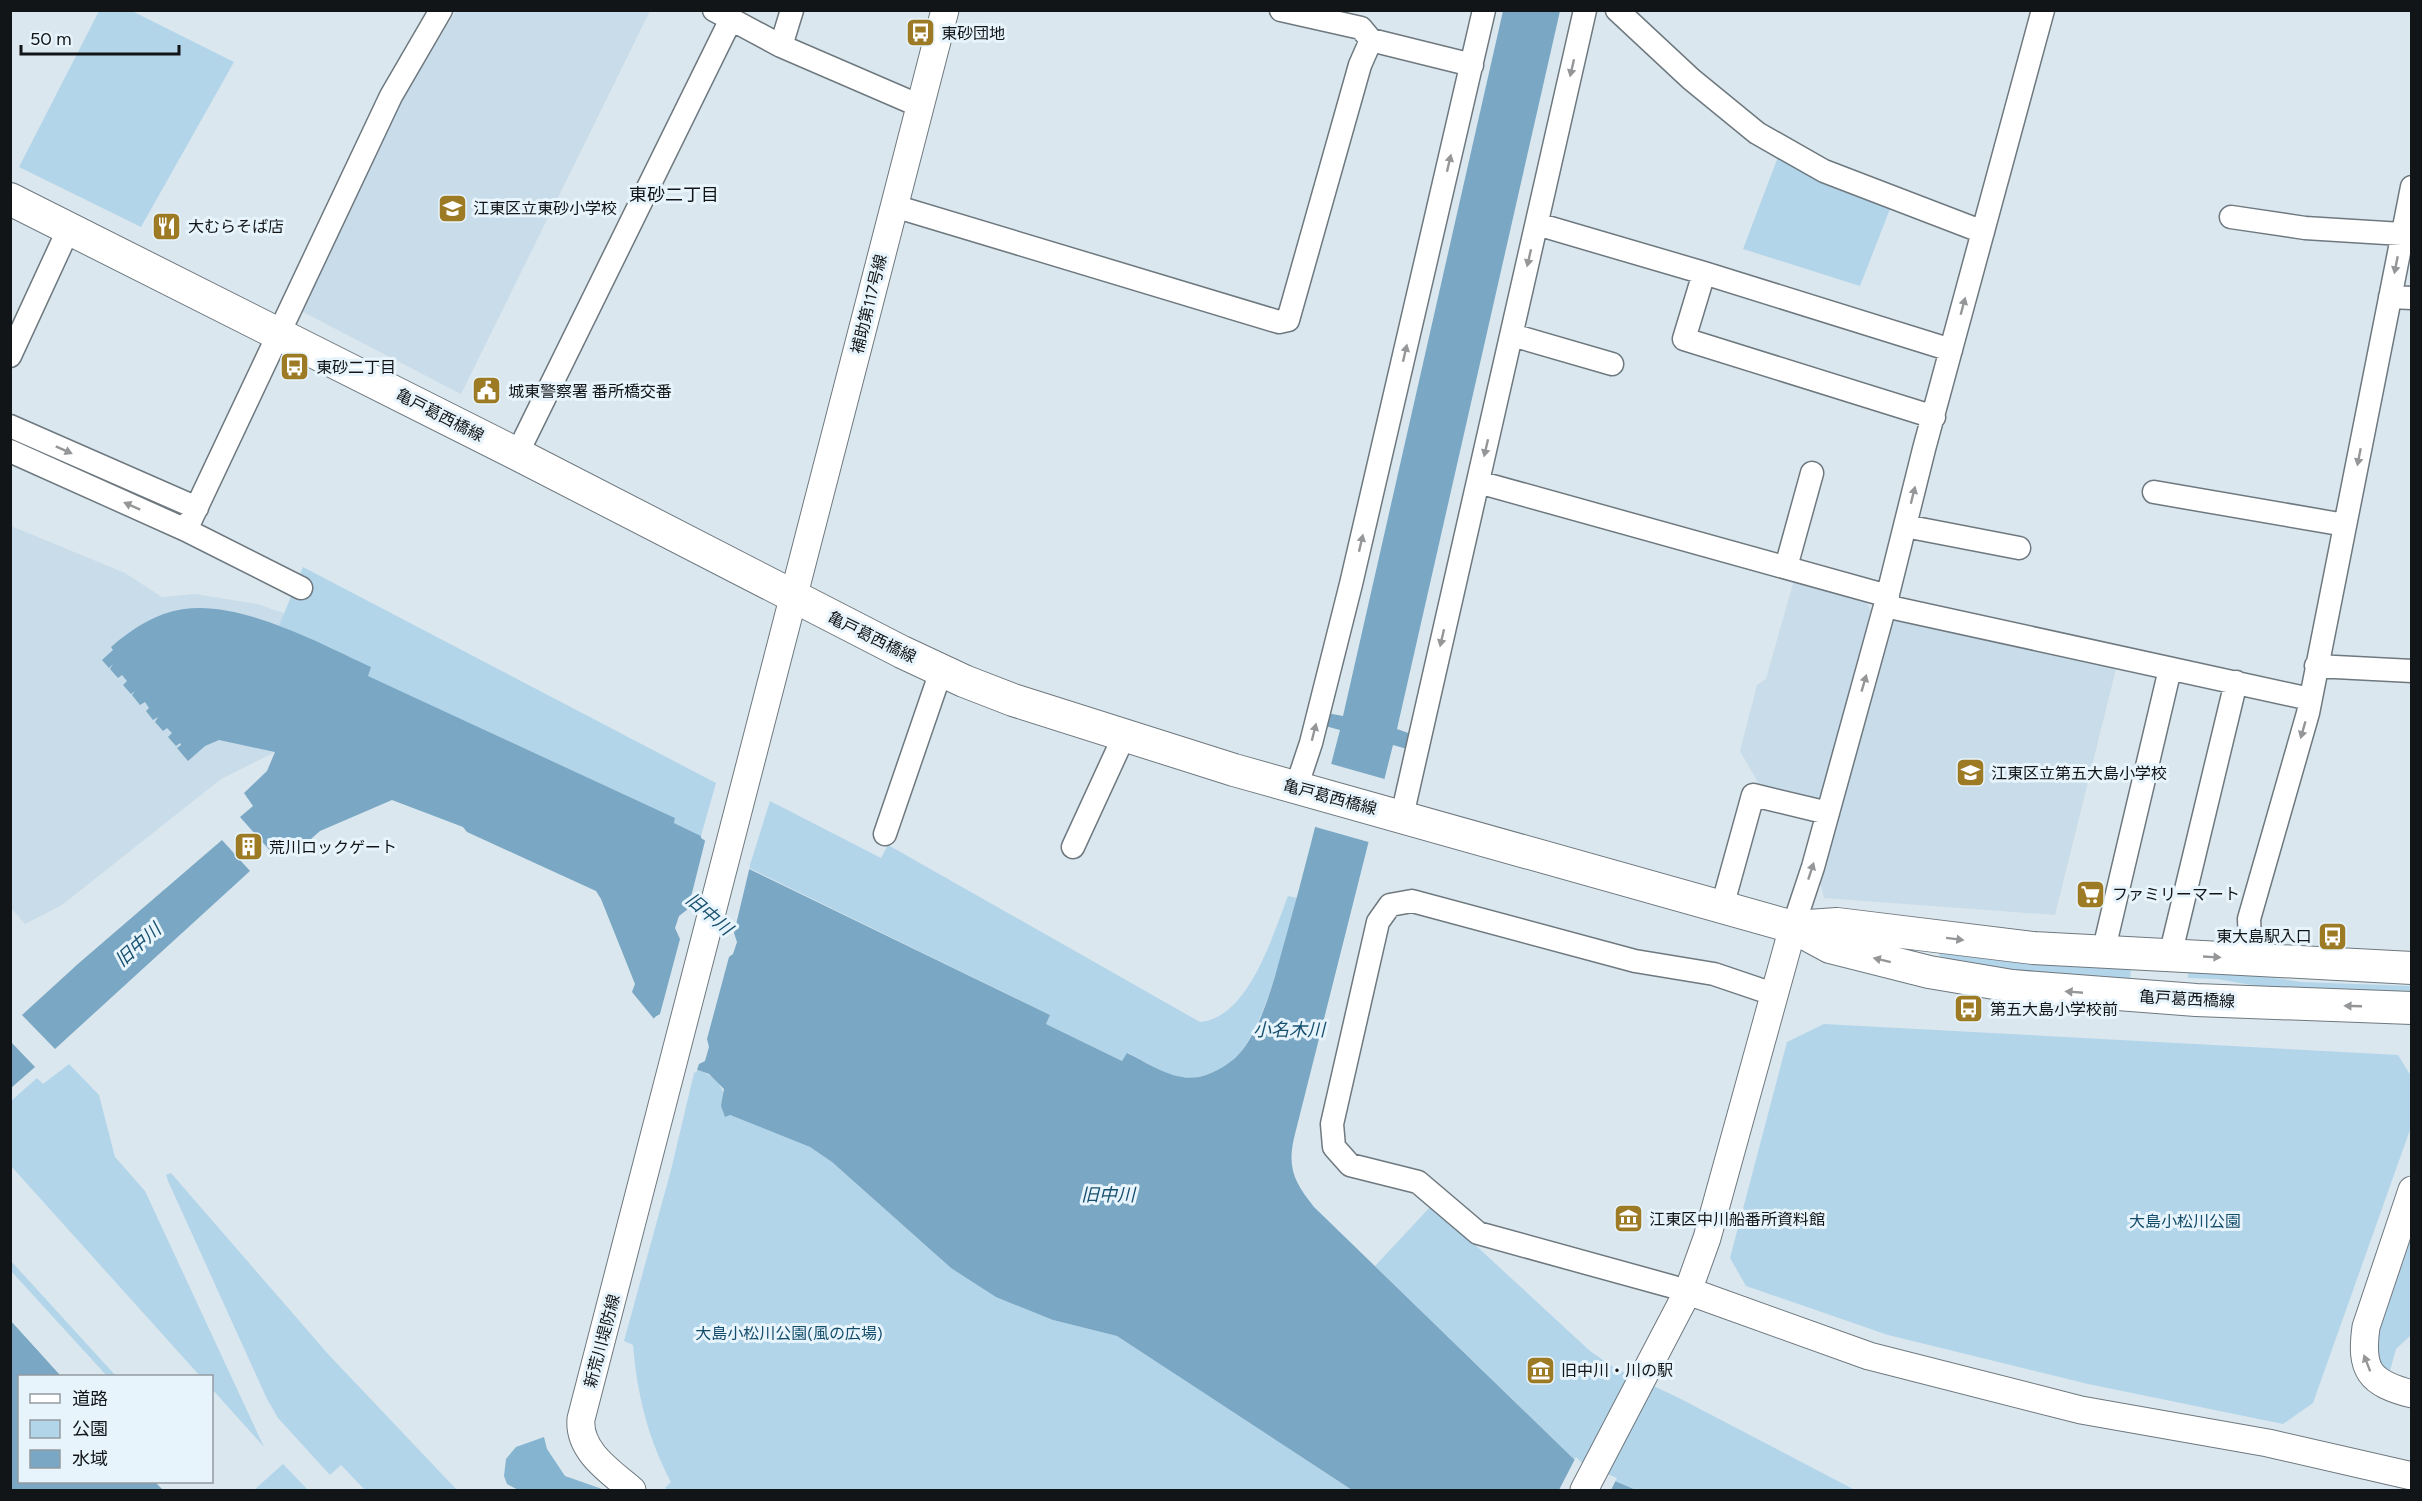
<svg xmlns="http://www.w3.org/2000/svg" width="2422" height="1501" font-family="Figtree,'Noto Sans JP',sans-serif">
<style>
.built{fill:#c9dce9}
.green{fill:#b3d5ea}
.forest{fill:#85b4d1}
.water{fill:#79a7c4}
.pier{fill:#dbe7ee}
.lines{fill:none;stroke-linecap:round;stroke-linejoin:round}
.minor-casing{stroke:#6e787f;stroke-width:25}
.tertiary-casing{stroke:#6e787f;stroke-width:29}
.secondary-casing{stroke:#6e787f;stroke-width:34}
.minor{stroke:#fff;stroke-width:22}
.tertiary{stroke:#fff;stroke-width:27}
.secondary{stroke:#fff;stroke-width:32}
.oneway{fill:#949697}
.labels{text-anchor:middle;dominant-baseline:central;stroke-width:6;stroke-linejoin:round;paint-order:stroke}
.poi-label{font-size:16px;fill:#111517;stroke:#e8f4fc;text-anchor:start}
.street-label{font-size:16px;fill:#111517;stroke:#e8f4fc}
.park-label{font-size:16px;fill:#134d6b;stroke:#e8f4fc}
.neighbourhood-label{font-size:18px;fill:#111517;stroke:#e8f4fc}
.water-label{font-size:18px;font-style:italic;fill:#17506e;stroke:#e8f4fc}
</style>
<rect width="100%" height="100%" fill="#dbe7ee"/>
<path class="built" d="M456 11H650L461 394 301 311 399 104Z
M11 526 125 573 162 597 195 594 257 604 327 628 275 752 221 779 62 905 25 924 11 908Z
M1794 580 1862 596 1871 610 1818 807 1764 793 1740 751 1757 685 1766 679Z
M1902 615 2117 665 2055 915 1824 898 1820 881 1892 623Z"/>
<path class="green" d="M99 11H132L234 62 141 227 19 167Z
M1778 157 1824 182 1890 209 1860 286 1743 249Z
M303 567 716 783 701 836 674 823 675 818 367 676 371 667 279 626Z
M770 801 881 858 888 845 1200 1022C1249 1018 1273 934 1288 896L1297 898C1283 947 1272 1002 1245 1046 1234 1064 1208 1079 1187 1078 1165 1076 1146 1062 1128 1053L1122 1061 1046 1024 1050 1015 749 868Z
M1941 950 2131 965 2130 985 2036 979 1939 956Z
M2189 966 2302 982 2411 986V998L2286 991 2217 979 2188 978Z
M1824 1024 2398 1055 2411 1076V1127L2313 1403 2283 1424 2088 1384 1888 1335 1746 1286 1730 1258 1787 1042Z
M69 1064 99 1095 115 1157 145 1191 264 1447 212 1389V1376H200L11 1166V1101L37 1078 43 1084Z
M695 1069C721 1078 724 1089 730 1115L810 1147 832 1162 951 1268 1053 1320 1117 1336 1352 1490H667L665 1488 671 1482C648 1439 637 1394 633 1345L624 1341 671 1170Z
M171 1173 328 1354 457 1490H365L341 1465 330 1475 278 1418 267 1399 168 1181 166 1175Z
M1432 1205 1590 1351 1613 1367 1677 1397 1855 1490H1636L1582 1467 1375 1266Z
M2411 1234V1335L2396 1349 2388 1378 2379 1372 2370 1339 2405 1242Z
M11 1261 116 1376H107L11 1271Z
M283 1464 308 1490H254Z"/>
<path class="forest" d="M544 1437 547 1449 565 1476 605 1490H518L507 1484 504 1476 506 1459 516 1447Z"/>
<path class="water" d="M1503 11H1560L1397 729 1411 734 1407 749 1393 745 1294 1138C1287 1169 1295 1183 1314 1207L1582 1467 1636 1490H1352L1117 1336 1053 1320 996 1297 951 1268 832 1162 810 1147 730 1115 725 1117 721 1106 724 1089 709 1074 695 1069 632 992 635 984 601 899 596 891 467 832 463 827 392 800 320 831 293 855 285 845 274 855 240 817 253 806 244 793 267 771 275 752 219 740 205 746 188 761 177 748 181 745 180 743 176 746 168 737 172 733 167 728 163 731 155 722 158 717 153 720 146 711 149 708 145 702 140 705 132 695 135 691 131 694 123 685 127 681 122 675 118 678 110 669 113 664 109 668 102 660 113 650 111 647C132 629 156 613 184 609 242 601 319 643 371 667L368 676 675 818 674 823 701 836V838L749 869 1050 1015 1046 1024 1122 1061 1127 1053C1148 1063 1174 1082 1199 1077 1216 1073 1234 1062 1244 1048 1267 1015 1276 971 1287 933 1306 866 1322 798 1340 730L1325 726 1327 713 1343 716Z
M222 840 250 871 55 1049 22 1015 79 963Z
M11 1042 35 1067 11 1088H10Z
M10 1320 61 1376H20V1482H155L163 1490H11Z"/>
<path class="pier" d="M1328 763 1388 780 1372 843 1312 826Z
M706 837 750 866 734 933 737 942 733 954 729 957 707 1039 709 1047 705 1061 699 1064 696 1073 682 1060 652 1022 655 1017 660 1014 680 939 675 928 679 916 688 909Z
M10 1317 13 1318 64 1376H61L11 1320Z
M1576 1457 1584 1465 1617 1478 1611 1490H1559Z"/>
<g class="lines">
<defs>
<path id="minor" d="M714 10 781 46 920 106
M1281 10 1361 28 1371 40 1472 65
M1617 10 1691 79 1757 133 1824 171 1983 232
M781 46 792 10
M894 206 1279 322 1288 320 1360 65 1371 40
M2231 217 2305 228 2402 234
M1537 224 1704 273 1951 350
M1704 273 1684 339 1934 417
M2390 297 2412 298
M1512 335 1612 364
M10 356 69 228
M10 426 197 508
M10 451 186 530 301 588
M517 454 731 19
M1478 482 1888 596
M2154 492 2345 525
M1905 526 2019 548
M186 530 391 96 441 10
M1786 567 1812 473
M1885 606 2310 699
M2316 666 2412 671
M1296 788 1311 743 1351 584 1484 10
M1402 816 1585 10
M885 834 941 671
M1073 847 1125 734
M1722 907 1753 795 1828 813
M1793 927 1813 867 1885 606 1924 449 2043 10
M2103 953 2170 669
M2170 956 2236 682
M2251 959 2249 919 2308 713 2412 187
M1688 1291 1478 1233 1418 1182 1350 1165 1334 1147 1332 1124 1378 922 1390 905 1412 901 1635 961 1714 974 1773 994"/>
<path id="tertiary" d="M2412 1190 2366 1327C2360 1370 2369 1383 2412 1394
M1688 1291 1869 1356 2081 1410 2268 1443 2412 1476
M632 1490C611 1472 578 1451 581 1419L945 10
M1584 1490 1688 1291 1707 1238 1793 927"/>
<path id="secondary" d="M10 199 517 454 902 652 964 681 1013 700 1234 770 1793 927 1830 947 1929 972 2012 986 2196 1000 2412 1008
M1794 927 1837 924 2033 948 2412 968"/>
</defs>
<use href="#minor" class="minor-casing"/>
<use href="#tertiary" class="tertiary-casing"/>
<use href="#secondary" class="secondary-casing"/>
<use href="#minor" class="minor"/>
<use href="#tertiary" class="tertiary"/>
<use href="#secondary" class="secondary"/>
</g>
<defs><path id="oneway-solid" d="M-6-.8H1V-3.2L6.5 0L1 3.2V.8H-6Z" transform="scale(1.5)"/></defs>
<g class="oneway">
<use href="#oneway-solid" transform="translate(1572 68) rotate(103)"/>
<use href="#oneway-solid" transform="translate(1449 163) rotate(-77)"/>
<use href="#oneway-solid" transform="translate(1529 258) rotate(103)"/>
<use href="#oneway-solid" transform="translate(2396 265) rotate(101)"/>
<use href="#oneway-solid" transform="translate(1963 306) rotate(-75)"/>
<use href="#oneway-solid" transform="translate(1405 353) rotate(-77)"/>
<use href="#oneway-solid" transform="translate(1486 448) rotate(103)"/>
<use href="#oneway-solid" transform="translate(64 450) rotate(24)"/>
<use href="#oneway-solid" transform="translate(2359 457) rotate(101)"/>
<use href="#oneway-solid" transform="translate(1913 495) rotate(-76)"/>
<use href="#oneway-solid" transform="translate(132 506) rotate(-156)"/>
<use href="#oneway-solid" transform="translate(1361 543) rotate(-77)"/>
<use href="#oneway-solid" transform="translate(1442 638) rotate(103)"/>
<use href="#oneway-solid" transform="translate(1864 683) rotate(-74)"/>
<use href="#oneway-solid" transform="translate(2303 730) rotate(106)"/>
<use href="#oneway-solid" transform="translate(1314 732) rotate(-76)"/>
<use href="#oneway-solid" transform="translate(1811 871) rotate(-72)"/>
<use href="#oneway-solid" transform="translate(1955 939) rotate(7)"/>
<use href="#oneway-solid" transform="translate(2212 957) rotate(3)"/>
<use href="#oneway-solid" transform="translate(1882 960) rotate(-166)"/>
<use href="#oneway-solid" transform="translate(2074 992) rotate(-175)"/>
<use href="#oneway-solid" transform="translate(2353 1006) rotate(-178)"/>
<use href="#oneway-solid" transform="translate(2367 1363) rotate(-111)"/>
</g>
<defs>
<symbol id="bus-square" viewBox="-11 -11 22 22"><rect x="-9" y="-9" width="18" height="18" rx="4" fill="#9d7b25" stroke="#e8f4fc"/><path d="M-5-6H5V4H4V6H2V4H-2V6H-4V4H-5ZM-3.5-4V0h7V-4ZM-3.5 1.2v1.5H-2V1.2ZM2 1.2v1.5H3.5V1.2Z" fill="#fff"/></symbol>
<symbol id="school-square" viewBox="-11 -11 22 22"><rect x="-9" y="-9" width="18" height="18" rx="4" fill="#9d7b25" stroke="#e8f4fc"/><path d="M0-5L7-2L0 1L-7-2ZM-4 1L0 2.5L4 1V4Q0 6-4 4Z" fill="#fff"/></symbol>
<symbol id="restaurant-square" viewBox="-11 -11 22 22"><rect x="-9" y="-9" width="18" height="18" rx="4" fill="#9d7b25" stroke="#e8f4fc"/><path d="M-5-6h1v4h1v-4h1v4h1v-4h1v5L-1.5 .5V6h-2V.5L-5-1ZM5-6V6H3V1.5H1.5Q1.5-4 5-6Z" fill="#fff"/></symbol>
<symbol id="civic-square" viewBox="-11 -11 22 22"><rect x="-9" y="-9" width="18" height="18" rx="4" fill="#9d7b25" stroke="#e8f4fc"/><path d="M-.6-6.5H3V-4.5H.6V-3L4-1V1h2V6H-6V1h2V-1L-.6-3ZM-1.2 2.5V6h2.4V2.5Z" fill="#fff"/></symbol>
<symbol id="building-square" viewBox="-11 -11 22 22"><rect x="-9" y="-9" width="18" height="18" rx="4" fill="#9d7b25" stroke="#e8f4fc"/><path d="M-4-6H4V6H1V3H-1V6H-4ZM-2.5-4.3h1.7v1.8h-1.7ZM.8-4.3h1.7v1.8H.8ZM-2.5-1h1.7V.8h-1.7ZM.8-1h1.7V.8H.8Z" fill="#fff"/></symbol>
<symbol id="supermarket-square" viewBox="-11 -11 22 22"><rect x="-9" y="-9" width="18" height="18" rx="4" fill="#9d7b25" stroke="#e8f4fc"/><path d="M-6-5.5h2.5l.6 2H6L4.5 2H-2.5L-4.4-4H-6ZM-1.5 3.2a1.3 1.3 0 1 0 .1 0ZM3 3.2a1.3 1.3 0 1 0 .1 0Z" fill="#fff"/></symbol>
<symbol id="museum-square" viewBox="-11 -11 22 22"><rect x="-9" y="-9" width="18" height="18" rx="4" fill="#9d7b25" stroke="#e8f4fc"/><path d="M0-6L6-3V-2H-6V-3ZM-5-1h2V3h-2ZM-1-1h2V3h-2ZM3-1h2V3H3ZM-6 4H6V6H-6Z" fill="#fff"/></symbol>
</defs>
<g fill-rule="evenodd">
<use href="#bus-square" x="904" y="16" width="33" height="33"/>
<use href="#school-square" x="436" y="192" width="33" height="33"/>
<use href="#restaurant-square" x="150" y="210" width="33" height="33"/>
<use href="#bus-square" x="278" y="350" width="33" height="33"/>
<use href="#civic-square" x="470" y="374" width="33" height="33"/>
<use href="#school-square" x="1954" y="756" width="33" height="33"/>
<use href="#building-square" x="232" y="830" width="33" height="33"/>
<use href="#supermarket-square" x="2074" y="878" width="33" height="33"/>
<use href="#bus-square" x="2316" y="920" width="33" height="33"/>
<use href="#bus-square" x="1952" y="992" width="33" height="33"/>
<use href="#museum-square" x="1612" y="1202" width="33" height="33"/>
<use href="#museum-square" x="1524" y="1354" width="33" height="33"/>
</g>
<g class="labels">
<g class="poi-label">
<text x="941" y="33">東砂団地</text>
<text x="473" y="208">江東区立東砂小学校</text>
<text x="188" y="226">大むらそば店</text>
<text x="316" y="367">東砂二丁目</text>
<text x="508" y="391">城東警察署 番所橋交番</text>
<text x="1991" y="773">江東区立第五大島小学校</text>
<text x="269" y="847">荒川ロックゲート</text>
<text x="2112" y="894">ファミリーマート</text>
<text x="2312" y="936" text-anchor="end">東大島駅入口</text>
<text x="1990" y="1009">第五大島小学校前</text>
<text x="1649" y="1219">江東区中川船番所資料館</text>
<text x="1561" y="1370">旧中川・川の駅</text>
</g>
<g class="street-label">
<text transform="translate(869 304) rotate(-76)">補助第117号線</text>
<text transform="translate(440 415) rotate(27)">亀戸葛西橋線</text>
<text transform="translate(872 637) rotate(26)">亀戸葛西橋線</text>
<text transform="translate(1330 797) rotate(15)">亀戸葛西橋線</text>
<text transform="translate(2187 999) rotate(3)">亀戸葛西橋線</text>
<text transform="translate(602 1341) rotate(-75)">新荒川堤防線</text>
</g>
<g class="park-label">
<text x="2185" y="1221">大島小松川公園</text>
<text x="789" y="1333">大島小松川公園(風の広場)</text>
</g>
<g class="neighbourhood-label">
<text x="674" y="195">東砂二丁目</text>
</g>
<g class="water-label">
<text transform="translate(709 914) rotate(40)">旧中川</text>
<text transform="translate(138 945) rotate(-42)">旧中川</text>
<text x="1289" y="1030">小名木川</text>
<text x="1108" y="1195">旧中川</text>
</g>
</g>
<rect width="2422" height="1501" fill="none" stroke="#111517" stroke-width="24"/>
<rect x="18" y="1375" width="195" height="108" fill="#e8f4fc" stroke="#929ba0" stroke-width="1.5"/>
<rect x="30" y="1394" width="30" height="9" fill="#ffffff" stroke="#929ba0" stroke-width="1.5"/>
<text x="72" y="1405" font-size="18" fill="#111517">道路</text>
<rect x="30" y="1420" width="30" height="18" fill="#b3d5ea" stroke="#929ba0" stroke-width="1.5"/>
<text x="72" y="1435" font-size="18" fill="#111517">公園</text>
<rect x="30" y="1450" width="30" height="18" fill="#79a7c4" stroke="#929ba0" stroke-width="1.5"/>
<text x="72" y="1465" font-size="18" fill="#111517">水域</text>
<path d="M21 45v9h158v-9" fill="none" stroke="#111517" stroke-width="3"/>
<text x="30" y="45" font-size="18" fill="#111517" stroke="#e8f4fc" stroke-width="4.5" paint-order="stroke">50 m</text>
</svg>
